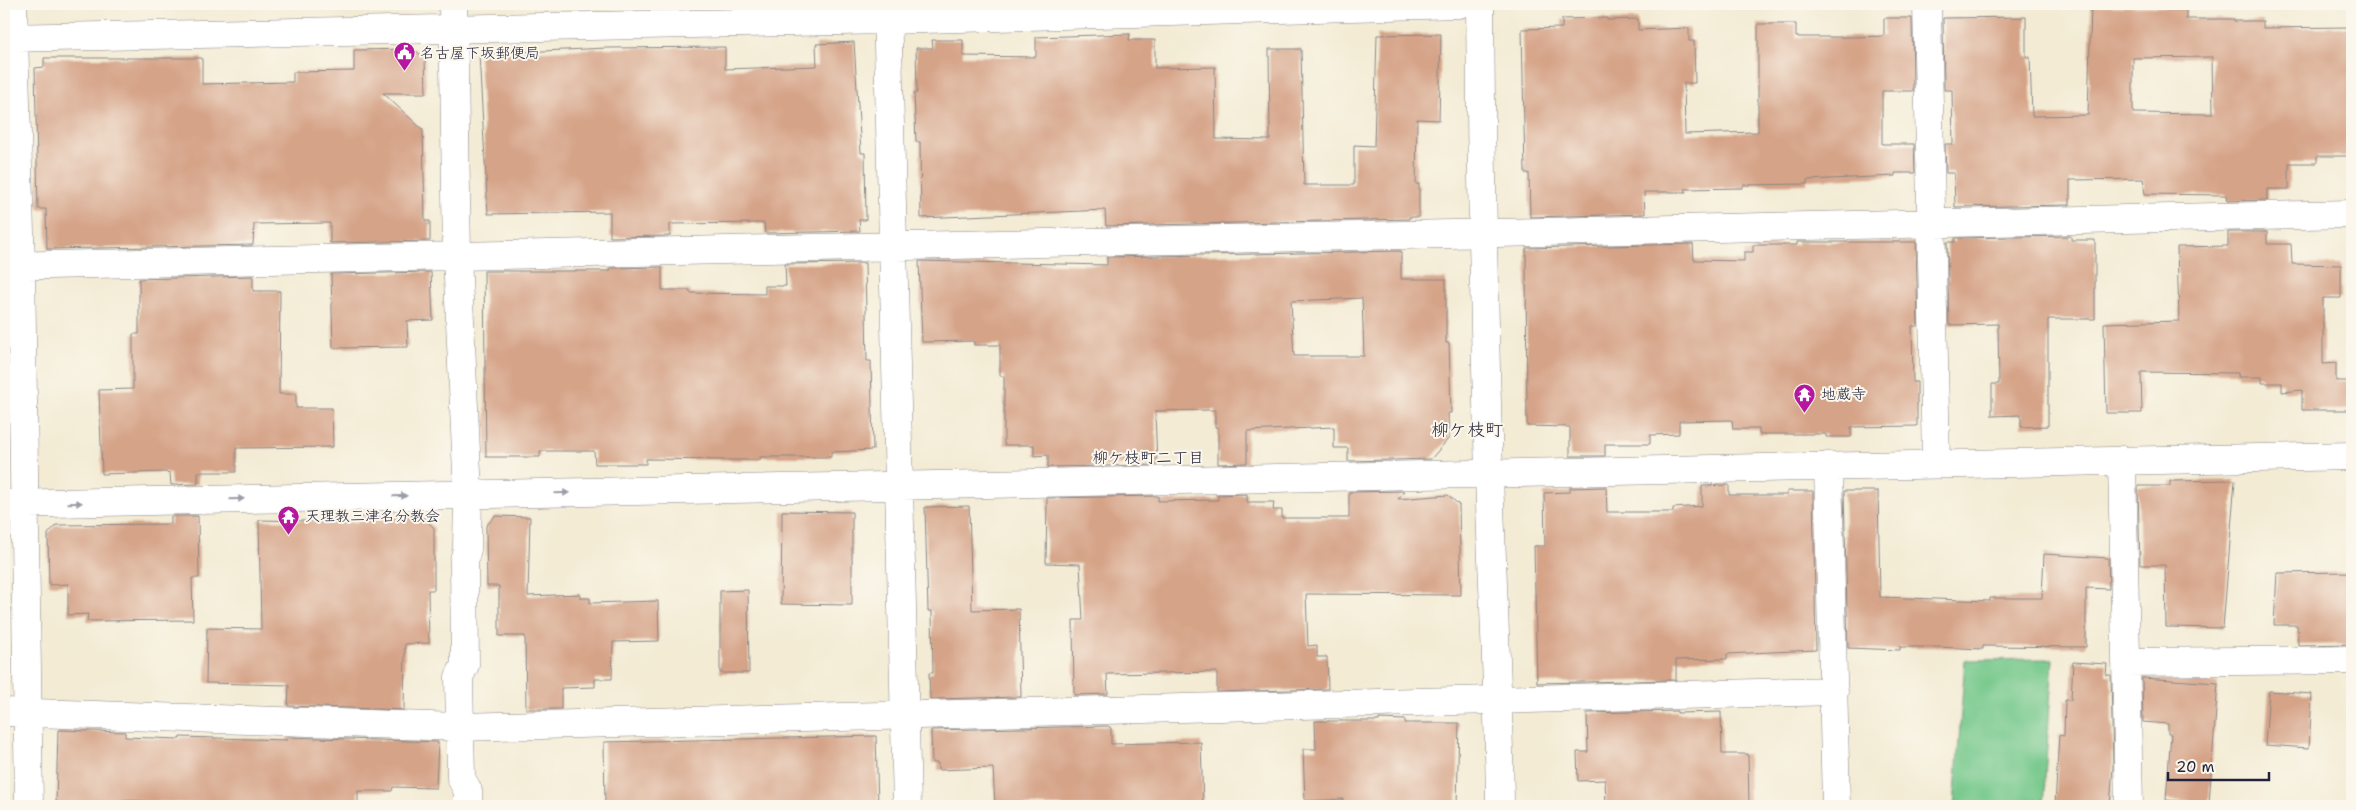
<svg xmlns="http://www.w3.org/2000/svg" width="2356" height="810" font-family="'Shantell Sans','Klee One',sans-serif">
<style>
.green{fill:#75c88b;stroke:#4c7563}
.building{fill:#d5a387;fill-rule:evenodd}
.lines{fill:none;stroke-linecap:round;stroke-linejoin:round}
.minor-casing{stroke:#8a8688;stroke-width:29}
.tertiary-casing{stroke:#8a8688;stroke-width:29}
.minor{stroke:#fff;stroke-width:28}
.tertiary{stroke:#fff;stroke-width:28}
.oneway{fill:#9c9ca7}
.labels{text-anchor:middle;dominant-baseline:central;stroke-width:4;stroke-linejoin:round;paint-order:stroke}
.poi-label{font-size:15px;fill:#22223b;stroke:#fbf7ec;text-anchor:start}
.neighbourhood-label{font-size:16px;fill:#22223b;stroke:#fbf7ec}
.quarter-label{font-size:18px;fill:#22223b;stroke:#fbf7ec}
</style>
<rect width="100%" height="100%" fill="#fbf7ec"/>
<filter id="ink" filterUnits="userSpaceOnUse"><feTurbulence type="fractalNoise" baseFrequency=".02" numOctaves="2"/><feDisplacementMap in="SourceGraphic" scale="10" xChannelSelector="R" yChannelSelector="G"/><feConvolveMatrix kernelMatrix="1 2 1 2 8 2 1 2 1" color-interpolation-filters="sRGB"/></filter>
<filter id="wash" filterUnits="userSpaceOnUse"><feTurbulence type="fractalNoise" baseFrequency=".0096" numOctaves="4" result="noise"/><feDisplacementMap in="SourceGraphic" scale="20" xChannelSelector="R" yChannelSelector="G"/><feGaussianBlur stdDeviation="1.12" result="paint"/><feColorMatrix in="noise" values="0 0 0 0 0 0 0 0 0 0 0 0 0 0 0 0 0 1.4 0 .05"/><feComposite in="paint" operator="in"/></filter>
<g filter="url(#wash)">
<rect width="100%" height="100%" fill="#f3ebd4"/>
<path class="green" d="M2053 659 2043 806H1954L1965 660Z"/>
<g id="blocks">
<path class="building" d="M2091 6 2186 7V19H2234V21H2263V28L2352 27V156H2317V163H2289V189H2267V200L2227 201 2226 195 2145 194 2143 179 2070 180V205L1955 207 1954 173H1946L1945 144H1953L1952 90H1944L1943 18 2026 17V57H2030L2032 116 2088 115ZM2212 57 2213 114 2133 113V58Z
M1607 18V20L1638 19V30L1689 28V41H1694L1695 83H1684L1685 134 1758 132V24H1796V37H1854L1884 36V18H1912L1913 91H1882V144H1914L1915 173H1895V176L1807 180V184L1743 185V188L1685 189 1686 192H1644L1645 214 1530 217 1529 173H1525L1522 29 1562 28V19Z
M1130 34 1129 40H1155V68L1215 67 1216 139 1270 140 1269 49H1301L1304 185H1354V145L1374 146 1377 35 1441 34 1439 120 1417 119 1416 184H1419V217H1409V219L1106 226 1105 210 921 218 920 142H916L914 93H917L916 48H933L932 40H963V56L1036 57V37Z
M854 42 861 153H865L866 220H859L860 231 765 233 764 223 670 224V236L610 237V212L488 214 479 54 607 48 725 47V69L817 66 816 44Z
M414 49 425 59 426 93H383L423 130 425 221H430V241L330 243V223L254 224 253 245 47 249 46 209H38L35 68 44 67V58H202V84L293 82V72L354 71V50Z
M2228 232H2267V244H2291L2292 264 2341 265V298H2323V364L2336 363V381H2352V410H2302V390L2282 392V383H2262V377H2238V373L2141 372 2142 413H2106L2104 323 2179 321 2177 247 2228 246Z
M2071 236V240H2095V319H2048V426L2021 427V415L1992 416V384H1999L1998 324 1949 325 1947 242H1955V238Z
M1797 242H1916L1918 326H1912L1913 382H1917V426L1851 427V437H1826V434H1759V429H1733L1732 420 1679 421V434L1650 435V444H1605V456H1570V427L1527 426 1526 248 1693 244 1694 260 1744 261V252H1753V245H1797Z
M1401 251V279H1446V343H1449L1451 413H1448L1449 438 1431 459 1348 461V448H1334V427L1247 431V463L1218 464V427H1215V410L1155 411 1157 465 1048 467V455L1034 456V445H1004V376H1000V345H974V341L922 342 919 261 1107 265V257ZM1362 298 1364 356H1294L1291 301Z
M865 263 867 361H871L873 450 831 452V457H760V460H728L646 459V464H595L594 451H540V457H486L484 271H610V268L662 267V290H690V293L765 294V286H786L785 264Z
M431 272 433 320 407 321 408 347 333 348 331 274Z
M253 276V291H280L279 394H296V408H332L333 447 236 448V472H198V484L171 485 170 473 165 472 102 474 99 390 133 389V334H139V279Z
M2235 480 2223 628 2166 627 2165 565H2140L2138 486H2170V481Z
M1729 485V495H1787V491H1813L1816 650 1727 654V659L1676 660V680L1537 683 1534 546H1545L1544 493 1570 492V488L1606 487 1607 512H1673V508L1702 506V486Z
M1404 491 1398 499 1448 495 1459 505 1461 595 1306 594 1308 646 1317 645V657H1327L1328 689 1217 692V672L1107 674 1108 694 1074 695 1073 620H1083L1080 564 1046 563 1047 498 1158 496V501L1218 500V495L1247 494V502H1274L1273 510H1282V518H1349V492Z
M1844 491H1878L1880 597 1990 601V598H2042L2044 554 2108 558 2109 589 2086 588V647L1983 646V649L1936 647H1900V650L1848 648Z
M969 506 972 610 1019 609 1021 697 930 699 929 673H933L932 611H928L925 507Z
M782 511 852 512V605L781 604Z
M171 516H198L199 578H192L193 620 87 621 88 614 68 615V584L49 585 48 534 56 525 171 524Z
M422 516 434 528V590H428L429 643 405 644 404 710 288 706 289 685 206 683 207 628 261 629 259 520 358 522V517Z
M495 516 530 517 528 596 580 594V598H590V603L658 601 659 641 613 642 612 679H595V687L561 688V709H526L525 636H499V586H487L486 526Z
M2352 572V644L2298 645 2297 625H2274L2277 573Z
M748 590 749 673H720V591Z
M2073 662 2107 664 2106 675H2111L2113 767 2110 806H2055L2059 735 2064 736 2065 700H2071Z
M2142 678 2218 683 2209 803 2166 800 2171 734H2168V724L2143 722Z
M2269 691 2312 694 2309 748 2265 745Z
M1677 711V713L1721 712 1722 754H1748L1749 806H1606L1605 780 1578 781 1577 752H1588L1587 713Z
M1379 719 1405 720V723H1459L1457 806H1343V799L1305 801 1303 749H1316L1315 721H1379Z
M1108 726 1111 728V744L1201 742 1203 806H995L993 768 938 770V763H932L931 730Z
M58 730 125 732V737L180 739V737L287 740V737L438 742 436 788 393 787 392 791H358V806H236L124 800V806H56Z
M876 736 878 806H605L604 742Z"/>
</g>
</g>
<g filter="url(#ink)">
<use href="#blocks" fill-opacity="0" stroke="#8a8688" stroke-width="1"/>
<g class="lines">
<defs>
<path id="minor" d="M13 4 21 265 29 806
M453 4 457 256 468 495 467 549 464 560 465 665 459 677 461 778 468 791V806
M887 4 907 806
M1927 4 1936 464
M4 38 888 20 1459 4
M4 266 2352 214
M2122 460 2129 806
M1828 466 1836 806
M4 504 2352 456
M2126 662 2352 660
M4 712 460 727 1834 691"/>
<path id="tertiary" d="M1480 4C1481 160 1484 316 1489 472 1492 583 1499 695 1500 806"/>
</defs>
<use href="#minor" class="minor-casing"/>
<use href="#tertiary" class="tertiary-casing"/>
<use href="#minor" class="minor"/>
<use href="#tertiary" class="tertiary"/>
</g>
<defs><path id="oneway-solid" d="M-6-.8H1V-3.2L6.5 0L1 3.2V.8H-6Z" transform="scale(1.25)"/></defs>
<g class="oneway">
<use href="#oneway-solid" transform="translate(562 493) rotate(-1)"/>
<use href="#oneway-solid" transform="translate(400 496) rotate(-1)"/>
<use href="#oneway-solid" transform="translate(237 499) rotate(-1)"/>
<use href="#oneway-solid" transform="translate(75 503) rotate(-1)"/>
</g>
</g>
<defs>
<symbol id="civic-pin" viewBox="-11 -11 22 30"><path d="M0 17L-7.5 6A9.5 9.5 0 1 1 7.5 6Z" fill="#b5179e" stroke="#fbf7ec"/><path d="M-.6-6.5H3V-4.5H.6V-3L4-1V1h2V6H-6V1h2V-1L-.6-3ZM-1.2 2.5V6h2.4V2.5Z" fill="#fff"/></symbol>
<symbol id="temple-pin" viewBox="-11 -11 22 30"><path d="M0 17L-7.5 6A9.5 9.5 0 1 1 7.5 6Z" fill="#b5179e" stroke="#fbf7ec"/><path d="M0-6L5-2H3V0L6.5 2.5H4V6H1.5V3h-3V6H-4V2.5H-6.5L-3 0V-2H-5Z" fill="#fff"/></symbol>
</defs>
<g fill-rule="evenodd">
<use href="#civic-pin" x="392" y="40" width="25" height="34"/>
<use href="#temple-pin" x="1792" y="382" width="25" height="34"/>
<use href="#temple-pin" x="276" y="504" width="25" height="34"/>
</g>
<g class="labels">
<g class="poi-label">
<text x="420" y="53">名古屋下坂郵便局</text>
<text x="1821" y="394">地蔵寺</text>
<text x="305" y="516">天理教三津名分教会</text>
</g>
<g class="neighbourhood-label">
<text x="1148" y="457">柳ケ枝町二丁目</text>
</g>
<g class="quarter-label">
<text x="1467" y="430">柳ケ枝町</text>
</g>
</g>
<rect width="2356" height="810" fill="none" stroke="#fbf7ec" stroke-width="20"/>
<path d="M2168 772v8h101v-8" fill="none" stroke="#22223b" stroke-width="2.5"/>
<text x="2176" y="772" font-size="15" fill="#22223b" stroke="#fbf7ec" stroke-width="4" paint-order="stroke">20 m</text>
</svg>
